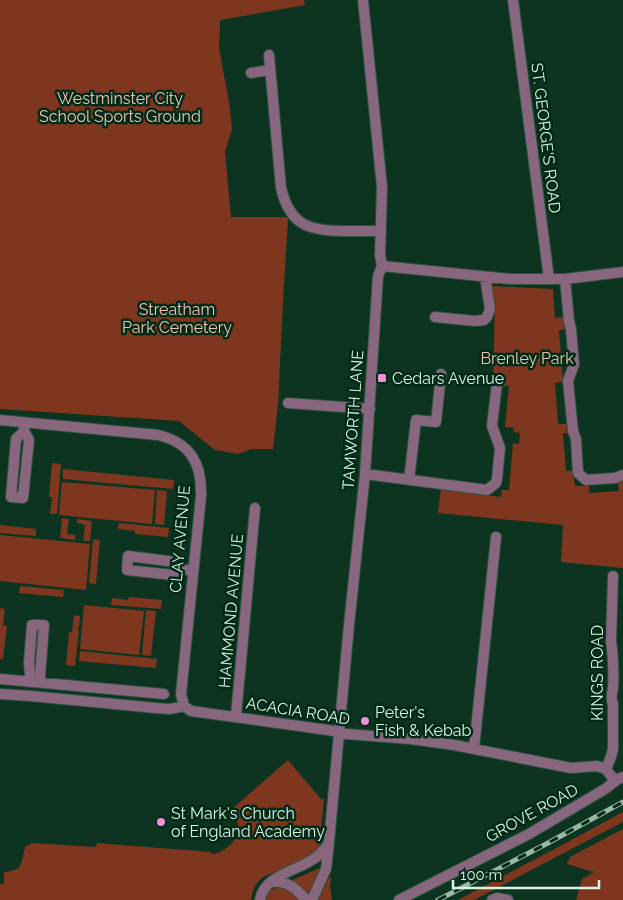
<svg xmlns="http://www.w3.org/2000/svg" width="623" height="900" font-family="Raleway,sans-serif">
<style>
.green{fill:#7e371e}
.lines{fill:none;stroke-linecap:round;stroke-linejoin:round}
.minor-casing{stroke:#2d5340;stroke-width:12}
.minor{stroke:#88667d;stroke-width:10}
.rail-casing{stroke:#98b7a5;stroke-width:5}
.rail{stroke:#012a18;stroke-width:3;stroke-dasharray:9;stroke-linecap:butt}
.poi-dot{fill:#f391d5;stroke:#012a18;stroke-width:2}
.labels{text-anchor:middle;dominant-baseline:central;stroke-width:5;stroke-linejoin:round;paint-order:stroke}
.park-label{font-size:16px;fill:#f3c3b2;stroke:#012a18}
.street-label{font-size:16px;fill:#d8f3e2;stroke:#012a18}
.poi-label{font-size:16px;fill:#d8f3e2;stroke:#012a18;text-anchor:start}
</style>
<rect width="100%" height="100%" fill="#0c3421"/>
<path class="green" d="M0 0H304L305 5 220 20 219 48 229 102 232 129 225 152 231 217H286L288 219 283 302 278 405 273 449H251L238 454 215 450 179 421 0 409Z
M491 286 553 289 555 318 564 317 566 329 559 330 563 382 555 383 558 424H566L567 433H563L566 471H573L575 486H589V493L619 491 618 481 623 479V568L561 562 563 525 438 513 441 489 501 497 502 490H509L513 443 519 444 520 433 513 432 514 428 505 427 509 386H502V382H493L495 303 491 290Z
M52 463 61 464 57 514H50L52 497H49Z
M63 469 174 480 173 489 63 479Z
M62 482 155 490 152 524 59 515Z
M157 490 167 491 164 525 155 524Z
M62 518 69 519 67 534 75 535V540L60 538Z
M77 519 92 521 90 541H83L85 525 77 523Z
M119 523 169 528 168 537 135 534V531L118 529Z
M0 525 36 529V536L0 533Z
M0 535 90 544 86 590 0 581Z
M93 539 100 540 96 584 89 583Z
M20 586 64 590 63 597 19 593Z
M129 597 162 600 161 609 111 605 112 598 128 600Z
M84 605 144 611 139 655 80 649Z
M0 608 5 609 3 625 7 626 3 659H0Z
M146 610 156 611 151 656 142 655Z
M74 615 80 616 79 627H78L77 629 79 630 75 666 66 665 69 632H72Z
M80 651 157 659 156 668 79 661Z
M288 760 321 799H324L319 846 318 849 310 858 263 877C256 883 252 890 251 900H0V884H4V872C24 871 21 862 25 847L32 843 96 847 97 843 210 852 213 854C227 851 239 840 238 825 237 822 238 819 237 816 236 813 233 812 231 810Z
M623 812V822L474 900H458L562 845Z
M623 829V900H576L582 879 594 872 567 864 570 857Z
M320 868H322L309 894 302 887 292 880Z
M330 876 331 878 330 886 332 900H318Z
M285 886 302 900H265C268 890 275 887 285 886Z"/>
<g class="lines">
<defs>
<path id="minor" d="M513 0 549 279
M269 55 281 188C290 226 310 231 345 231 357 231 369 231 381 231
M251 73 270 70
M382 266 510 279H565L623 272
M565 279 569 321 571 329 574 364 568 381 573 431 576 439 578 473 586 480 615 478 623 475
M435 317 475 321 484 320 487 317 490 309 485 277
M288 403 370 409
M0 420 158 435C191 443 202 464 201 496L181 694 184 706
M24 431 29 440 23 498 11 497 16 439 24 431V423
M365 474 487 490 496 483 497 479 500 448 492 426 497 383
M409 480 416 420 436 422 441 374
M177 569 173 575 127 570 128 556 176 562 177 569 193 570
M0 679 164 694
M29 681 30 675 29 662 32 625H44L40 676 41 682
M0 694 31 696 156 708 170 709 184 706 191 711 328 730 339 732 346 734 411 739 454 745 571 768 597 766 606 769 614 780
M236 716 255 508
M474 748 496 537
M606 769 611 757 613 749V704C610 697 612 695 613 688 614 678 613 653 611 642L613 576
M272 882C287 880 297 889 306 900
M260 900C264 876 295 871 312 860 319 856 324 850 329 843
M312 900 326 869 329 842 349 625 365 474 378 276 382 266 380 255 382 187 363 0
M399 900 529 834 605 789 618 779 623 777
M492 900 497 898 508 900"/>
</defs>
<use href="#minor" class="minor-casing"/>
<use href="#minor" class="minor"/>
<defs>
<path id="rail" d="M438 900 548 843 623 802"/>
</defs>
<use href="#rail" class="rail-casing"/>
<use href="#rail" class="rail"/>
</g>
<g class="poi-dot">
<rect x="377" y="373" width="10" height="10" rx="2.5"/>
<circle cx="365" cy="721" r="5"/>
<circle cx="161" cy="822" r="5"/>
</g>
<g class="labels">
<g class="park-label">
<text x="120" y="98">Westminster City<tspan x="120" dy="18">School Sports Ground</tspan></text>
<text x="177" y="309">Streatham<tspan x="177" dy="18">Park Cemetery</tspan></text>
<text x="527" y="358">Brenley Park</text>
</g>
<g class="street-label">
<text transform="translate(546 138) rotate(83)">ST. GEORGE'S ROAD</text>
<text transform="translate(353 420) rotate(-86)">TAMWORTH LANE</text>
<text transform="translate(180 539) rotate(-85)">CLAY AVENUE</text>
<text transform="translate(231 611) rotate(-85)">HAMMOND AVENUE</text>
<text transform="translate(597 673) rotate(-90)">KINGS ROAD</text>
<text transform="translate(298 711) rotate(9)">ACACIA ROAD</text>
<text transform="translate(532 813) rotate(-29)">GROVE ROAD</text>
</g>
<g class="poi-label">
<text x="392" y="378">Cedars Avenue</text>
<text x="375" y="712">Peter's<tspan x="375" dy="18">Fish &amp; Kebab</tspan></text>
<text x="171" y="813">St Mark's Church<tspan x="171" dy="18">of England Academy</tspan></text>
</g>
</g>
<path d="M453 880v8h146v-8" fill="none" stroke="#d8f3e2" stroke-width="2.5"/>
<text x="460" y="880" font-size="15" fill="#d8f3e2" stroke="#012a18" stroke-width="4" paint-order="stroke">100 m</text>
</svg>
